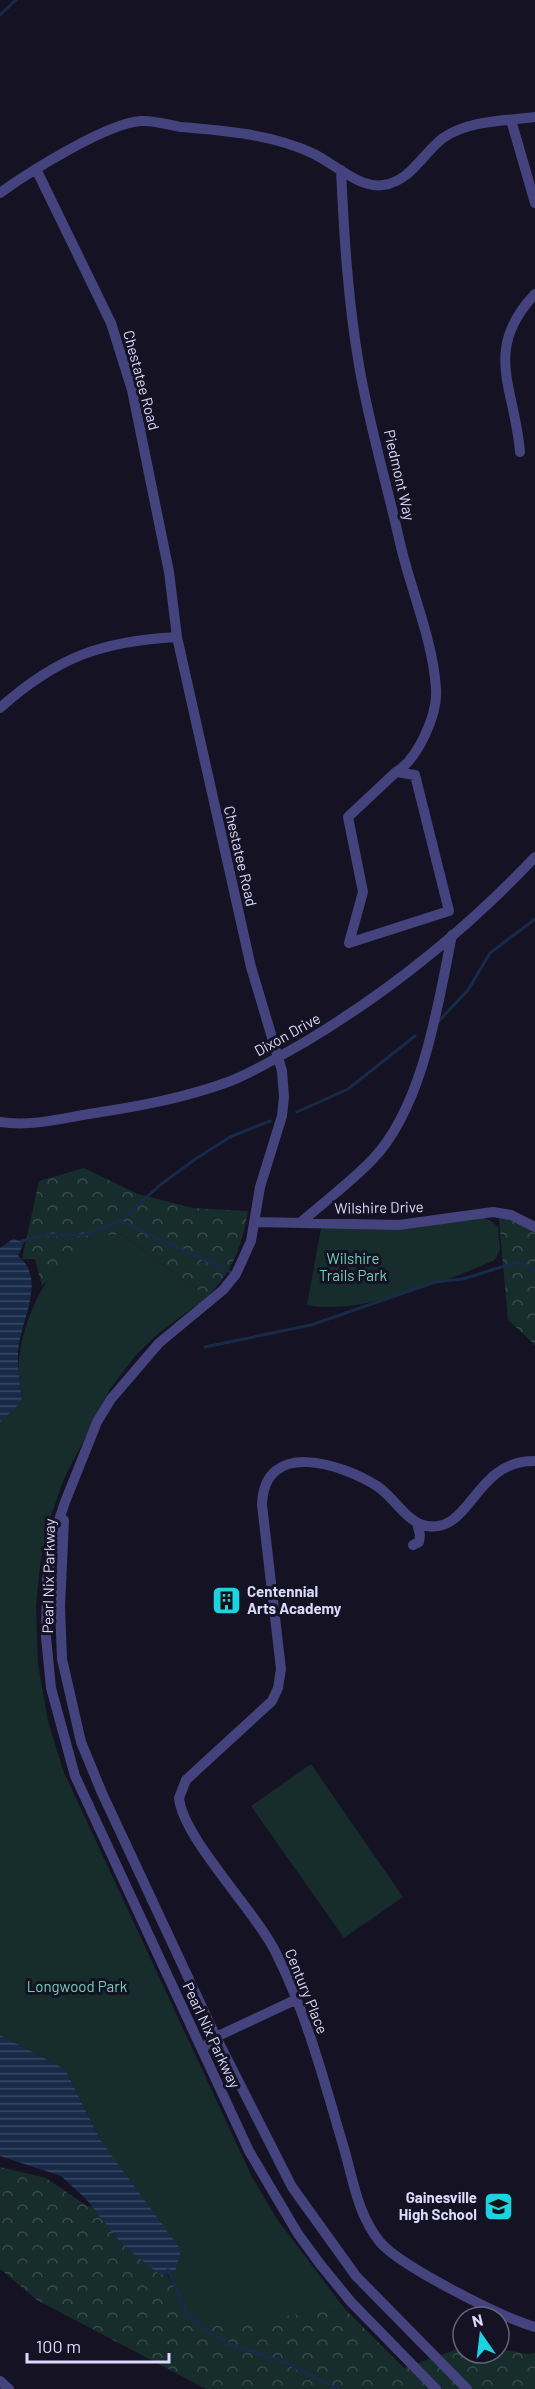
<svg xmlns="http://www.w3.org/2000/svg" width="535" height="2389" font-family="Barlow,sans-serif">
<style>
.forest{fill:url(#forest-crowns)}
.park{fill:#162d2c}
.water{fill:url(#water-rules)}
.lines{fill:none;stroke-linecap:round;stroke-linejoin:round}
.stream{stroke:#172b48;stroke-width:3}
.minor{stroke:#44437d;stroke-width:10}
.labels{text-anchor:middle;dominant-baseline:central;stroke-width:6;stroke-linejoin:round;paint-order:stroke}
.street-label{font-size:15px;fill:#dcdafa;stroke:#151224}
.park-label{font-size:15px;fill:#6fd1b6;stroke:#151224}
.poi-label{font-size:15px;font-weight:bold;fill:#dcdafa;stroke:#151224;text-anchor:start}
</style>
<defs>
<pattern id="forest-crowns" width="20" height="18" patternUnits="userSpaceOnUse" patternTransform="scale(1.5)"><rect width="20" height="18" fill="#162d2c"/><path d="M2 6a3 3 0 1 1 6 0M12 15a3 3 0 1 1 6 0" fill="none" stroke="#374b4c"/></pattern>
<pattern id="water-rules" width="6" height="5" patternUnits="userSpaceOnUse" patternTransform="scale(1.5)"><rect width="6" height="5" fill="#172b48"/><path d="M0 2.5h6" fill="none" stroke="#384963"/></pattern>
</defs>
<rect width="100%" height="100%" fill="#151224"/>
<path class="forest" d="M84 1168 138 1194 193 1208 248 1211C242 1247 232 1272 207 1297L122 1234 77 1247 42 1286 35 1259H22L39 1181Z
M498 1209 535 1221V1345L508 1320Z
M101 2141 186 2312 198 2324 345 2309 404 2368 463 2347V2353H499V2349L528 2354 535 2353V2389H206L37 2300 0 2269V2167L46 2178 87 2206 134 2210Z"/>
<path class="park" d="M481 1217 490 1220 498 1227 500 1250 495 1260C448 1281 357 1316 307 1305L321 1228 409 1229Z
M122 1234 207 1297 159 1333 136 1355 110 1389 63 1481 48 1525 40 1565 36 1606 38 1664 48 1721 63 1770 252 2177 277 2219 345 2309 205 2325 192 2322 65 2069 0 2035V1421L22 1401C21 1387 17 1372 19 1359 23 1317 54 1249 98 1236 105 1234 114 1235 122 1234Z
M311 1764 403 1897 344 1938 251 1806Z"/>
<path class="water" d="M13 1239 24 1242 18 1256C46 1278 23 1316 19 1344 16 1363 20 1382 22 1401L0 1422V1248Z
M0 2035 65 2069 101 2141 181 2250 175 2272 160 2275 122 2244 86 2199 61 2176 0 2156Z"/>
<g class="lines">
<path class="stream" d="M0 15 16 0
M439 1021 468 990 490 953 535 919
M297 1112 348 1089 415 1036
M120 1221 233 1273
M22 1241 43 1235H84L120 1221 160 1185 194 1160 230 1137 270 1121
M205 1347 311 1325 435 1282 463 1279 514 1263H522L535 1270
M168 2270 186 2312 207 2331 232 2345 286 2363 337 2389"/>
<path class="minor" d="M511 120 535 203
M36 169 111 323 132 390 169 572 177 637 251 967 282 1071 284 1097 282 1116 260 1187 251 1241 236 1274 223 1290 159 1343 111 1399 97 1422 65 1502 57 1526 47 1580 46 1637 51 1688 75 1776 249 2151 298 2234 320 2264 351 2302 436 2389
M341 170C344 235 348 301 359 365 369 425 387 484 400 543 411 591 433 640 436 689 438 714 418 759 396 772
M0 193C29 172 107 123 141 121 154 120 168 125 181 127 225 131 273 134 314 154 333 163 360 189 383 185 410 182 423 153 443 138 469 120 505 121 535 117
M520 452C515 388 482 350 535 294
M0 708C57 657 102 641 177 637
M396 772 415 775 449 911 349 943 363 892 348 817Z
M0 1122C33 1127 62 1118 95 1113 140 1106 184 1098 228 1082 254 1072 280 1056 305 1042 390 991 467 929 535 857
M255 1222 399 1225 493 1212 511 1215 535 1227
M300 1223C324 1202 351 1182 373 1159 423 1106 438 1005 452 935
M535 1461C474 1460 472 1533 427 1526 407 1523 394 1497 377 1486 342 1464 264 1438 262 1505L281 1669 278 1688 272 1701 186 1780 179 1798C183 1839 257 1912 277 1955 307 2015 324 2081 343 2145 353 2178 357 2214 380 2242 400 2266 503 2318 535 2327
M64 1520 60 1607 62 1659 81 1742 102 1793 216 2037 292 2187 356 2276 467 2389
M413 1545 419 1542 420 1535 417 1523
M202 2049 216 2037 297 1999
M0 2381 9 2389"/>
</g>
<defs>
<symbol id="building-square" viewBox="-11 -11 22 22"><rect x="-9" y="-9" width="18" height="18" rx="4" fill="#1ed3e1" stroke="#151224"/><path d="M-4-6H4V6H1V3H-1V6H-4ZM-2.5-4.3h1.7v1.8h-1.7ZM.8-4.3h1.7v1.8H.8ZM-2.5-1h1.7V.8h-1.7ZM.8-1h1.7V.8H.8Z" fill="#111"/></symbol>
<symbol id="school-square" viewBox="-11 -11 22 22"><rect x="-9" y="-9" width="18" height="18" rx="4" fill="#1ed3e1" stroke="#151224"/><path d="M0-5L7-2L0 1L-7-2ZM-4 1L0 2.5L4 1V4Q0 6-4 4Z" fill="#111"/></symbol>
</defs>
<g fill-rule="evenodd">
<use href="#building-square" x="210" y="1584" width="33" height="33"/>
<use href="#school-square" x="482" y="2190" width="33" height="33"/>
</g>
<g class="labels">
<g class="street-label">
<text transform="translate(142 380) rotate(75)">Chestatee Road</text>
<text transform="translate(400 475) rotate(77)">Piedmont Way</text>
<text transform="translate(241 856) rotate(77)">Chestatee Road</text>
<text transform="translate(287 1034) rotate(-29)">Dixon Drive</text>
<text transform="translate(379 1207) rotate(-1)">Wilshire Drive</text>
<text transform="translate(48 1576) rotate(-89)">Pearl Nix Parkway</text>
<text transform="translate(307 1991) rotate(68)">Century Place</text>
<text transform="translate(212 2035) rotate(65)">Pearl Nix Parkway</text>
</g>
<g class="park-label">
<text x="353" y="1258">Wilshire<tspan x="353" dy="17">Trails Park</tspan></text>
<text x="77" y="1986">Longwood Park</text>
</g>
<g class="poi-label">
<text x="247" y="1591">Centennial<tspan x="247" dy="17">Arts Academy</tspan></text>
<text x="477" y="2197" text-anchor="end">Gainesville<tspan x="477" dy="17">High School</tspan></text>
</g>
</g>
<g transform="translate(481 2335) rotate(346)"><circle r="28" fill="#151224" stroke="#65627a" stroke-width="1.5"/>
<path d="M0-4.5L10 22L0 15L-10 22Z" fill="#1ed3e1"/>
<text y="-9" font-size="16" font-weight="bold" text-anchor="middle" fill="#dcdafa">N</text>
</g>
<path d="M27 2353v9h142v-9" fill="none" stroke="#dcdafa" stroke-width="3"/>
<text x="36" y="2353" font-size="18" fill="#dcdafa" stroke="#151224" stroke-width="4.5" paint-order="stroke">100 m</text>
</svg>
